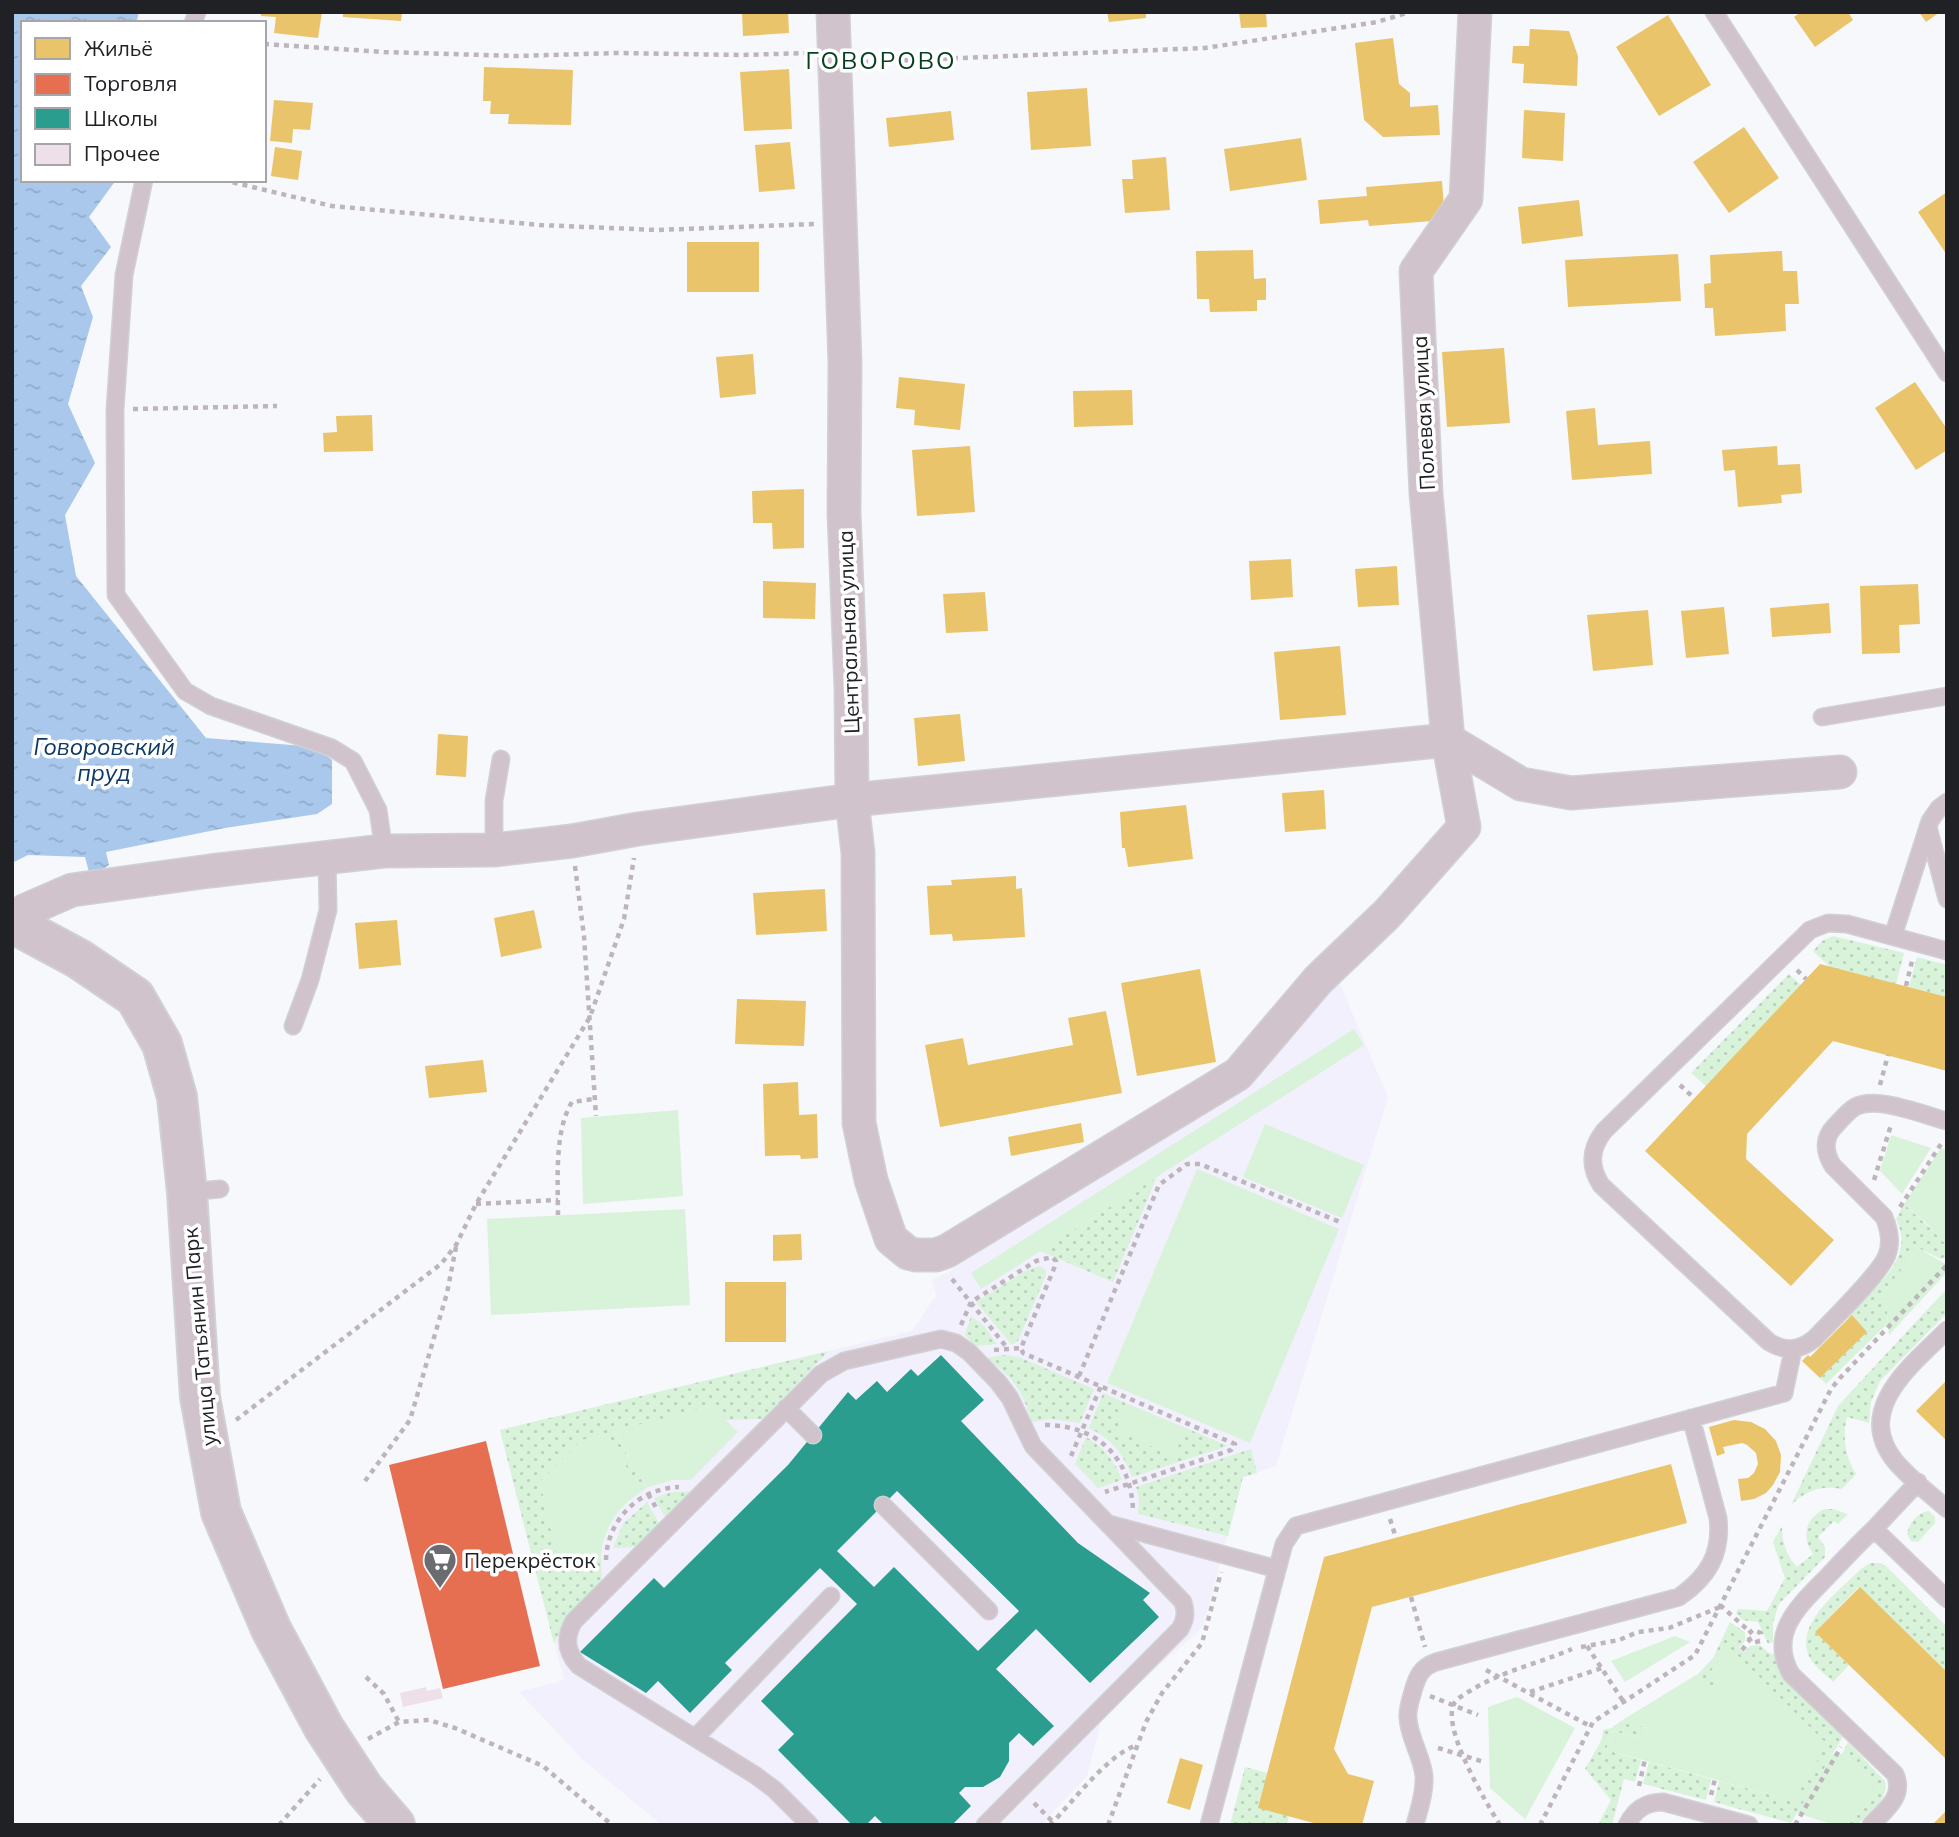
<svg xmlns="http://www.w3.org/2000/svg" width="1959" height="1837" font-family="Mulish,sans-serif">
<style>
.education{fill:#f3f0fe}
.grass{fill:url(#grass-dots)}
.park{fill:#d8f3d9}
.water{fill:url(#water-ripples)}
.homes{fill:#e9c46a}
.shops{fill:#e76f51}
.schools{fill:#2a9d8f;fill-rule:evenodd}
.building{fill:#ede0e9}
.lines{fill:none;stroke-linecap:round;stroke-linejoin:round}
.service-casing{stroke:#d0d1d4;stroke-width:19}
.minor-casing{stroke:#d0d1d4;stroke-width:35}
.tertiary-casing{stroke:#d0d1d4;stroke-width:42}
.path{stroke:#bdb5bb;stroke-width:4.5;stroke-dasharray:5 5;stroke-linecap:butt}
.service{stroke:#d1c3cc;stroke-width:16}
.minor{stroke:#d1c3cc;stroke-width:32}
.tertiary{stroke:#d1c3cc;stroke-width:38}
.labels{text-anchor:middle;dominant-baseline:central;stroke-width:7;stroke-linejoin:round;paint-order:stroke}
.street-label{font-size:21px;fill:#202125;stroke:#fff}
.poi-label{font-size:21px;fill:#202125;stroke:#fff;text-anchor:start}
.water-label{font-size:23px;font-style:italic;fill:#0c3968;stroke:#fff}
.quarter-label{font-size:24px;letter-spacing:2px;fill:#053f1f;stroke:#fff}
</style>
<defs>
<pattern id="grass-dots" width="8" height="8" patternUnits="userSpaceOnUse" patternTransform="scale(1.75)"><rect width="8" height="8" fill="#d8f3d9"/><path d="M2 2h.1M6 6h.1" fill="none" stroke="#b9d0ba" stroke-width="1.8" stroke-linecap="round"/></pattern>
<pattern id="water-ripples" width="26" height="14" patternUnits="userSpaceOnUse" patternTransform="scale(1.75)"><rect width="26" height="14" fill="#a9c8ec"/><path d="M2 4q2-2 4 0t4 0M15 11q2-2 4 0t4 0" fill="none" stroke="#91acca"/></pattern>
</defs>
<rect width="100%" height="100%" fill="#f6f8fc"/>
<path class="education" d="M1338 979 1388 1097 1276 1466 1243 1477 1203 1627 1103 1715 1087 1776 1041 1825H662L583 1760 519 1692 564 1680 500 1430 912 1331 936 1295 932 1280 947 1273 1241 1079Z"/>
<path class="grass" d="M1833 936 1904 953 1896 984 1830 967 1813 951 1822 941Z
M1917 957 1947 965V997L1909 987Z
M1789 974 1801 985 1706 1086 1691 1073Z
M1157 1177 1113 1282 1040 1251Z
M1904 1204 1943 1240 1947 1246V1256L1941 1259 1918 1248 1885 1291 1888 1323 1826 1384 1820 1378 1867 1332 1852 1316 1847 1320 1851 1311C1876 1286 1916 1258 1896 1219Z
M1039 1266 1045 1269 1046 1275 1018 1341 1012 1345 976 1302 1027 1270Z
M1947 1307V1313L1880 1381 1871 1402 1869 1423 1847 1417C1842 1437 1845 1456 1856 1474L1842 1489C1821 1485 1806 1490 1791 1505L1838 1406 1924 1313Z
M971 1316 984 1326 997 1344 975 1346 965 1335Z
M829 1351 763 1419 725 1420 711 1406 614 1432 646 1488 641 1492 608 1435 582 1440 540 1482 557 1557 601 1556 602 1580 566 1618 554 1644 500 1430Z
M1003 1355 1019 1357 1094 1389 1080 1423 1051 1419 1031 1422C1024 1392 1011 1374 985 1358Z
M1103 1393 1128 1404 1117 1431 1174 1455 1186 1428 1228 1446 1132 1477C1124 1454 1111 1439 1089 1428Z
M1086 1437C1104 1447 1115 1461 1122 1480L1098 1488 1075 1464Z
M1251 1449 1257 1473 1243 1477 1228 1536 1138 1514 1139 1498 1136 1487Z
M693 1491 666 1518 654 1498 672 1492Z
M647 1502 660 1525 637 1547 613 1548 623 1524Z
M1825 1509H1833L1848 1514 1838 1524 1834 1521 1818 1537 1825 1547V1557L1779 1604 1773 1623V1642L1768 1644 1758 1622 1742 1620 1736 1613 1738 1609 1767 1611 1785 1578 1773 1542 1782 1526C1782 1542 1786 1555 1797 1567L1813 1554C1801 1537 1805 1518 1825 1509Z
M1929 1511 1935 1517V1523L1918 1542 1911 1541 1907 1534C1909 1523 1918 1512 1929 1511Z
M1870 1563H1881L1886 1566 1947 1627V1672L1859 1587 1815 1632 1849 1665 1833 1682C1826 1675 1815 1667 1810 1658 1792 1625 1840 1590 1861 1569Z
M1730 1622 1745 1632V1641L1739 1648 1744 1652 1750 1646 1760 1645 1769 1653 1779 1656 1789 1683 1843 1737 1791 1823 1714 1802 1719 1781 1794 1801 1729 1648 1708 1675 1721 1686 1714 1694 1696 1676 1713 1658Z
M1621 1721 1648 1728 1645 1739 1612 1731 1606 1750 1641 1760 1635 1782 1624 1779 1612 1825H1598L1611 1800 1585 1769 1602 1739 1603 1730 1612 1728Z
M1848 1742 1885 1781C1889 1801 1869 1813 1857 1825H1846L1880 1790 1845 1754H1842Z
M1649 1762 1711 1779 1706 1800 1643 1784Z
M1245 1767 1267 1773 1289 1816 1287 1825H1230Z"/>
<path class="park" d="M1354 1029 1364 1045 981 1289 971 1273Z
M678 1110 683 1196 583 1204 581 1118Z
M1265 1124 1364 1165 1342 1218 1243 1177Z
M1891 1135 1931 1148 1902 1194 1880 1171Z
M1941 1148 1947 1150V1246L1927 1224 1904 1204Z
M1197 1169 1339 1229 1250 1443 1107 1383Z
M685 1209 690 1305 491 1315 487 1219Z
M1918 1248 1947 1265V1272L1889 1335 1885 1291Z
M1947 1289V1307L1924 1313Z
M1128 1404 1186 1428 1174 1456 1116 1431Z
M711 1406 738 1432 691 1480H672L646 1488 614 1431Z
M608 1435 641 1492C618 1506 603 1529 601 1556L557 1557 540 1482 582 1440Z
M1675 1636 1690 1642 1625 1682 1611 1661Z
M1729 1647 1827 1744 1794 1801 1606 1750 1612 1731 1645 1739 1648 1728 1621 1721 1696 1675 1714 1693 1720 1686 1708 1675Z
M1517 1697 1575 1728 1525 1819 1490 1788 1488 1707Z
M1833 1754H1845L1880 1790 1846 1825H1834L1797 1813Z"/>
<path class="water" d="M12 12H139L137 20 140 23H23V180H116L89 217 111 247 81 286 93 317 68 404 95 463 65 515 76 576 206 738 316 747 332 760V804L317 814 225 828 106 852 109 865 100 871 89 872 85 857 28 855 12 863Z"/>
<path class="homes" d="M261 12H322L318 38 274 33 276 17 261 16Z
M343 12H402L401 21 343 17Z
M742 12H788L789 33 743 36Z
M1107 12H1146V18L1109 22Z
M1239 12H1266L1267 27 1241 28Z
M1801 12H1848L1853 20 1815 47 1794 17Z
M1919 12H1940L1926 22Z
M1668 15 1711 85 1659 116 1616 47Z
M1530 29 1569 31 1578 56 1577 86 1523 83 1524 64 1512 63 1513 46H1529Z
M1393 38 1399 84 1410 93V107L1438 105 1440 135 1383 137 1364 120 1355 43Z
M484 67 573 70 571 125 508 124 509 114H490L491 101H483Z
M789 69 792 129 744 131 740 72Z
M1087 88 1091 146 1031 150 1027 92Z
M274 100 313 103 310 130 293 129 292 143 270 141Z
M1524 110 1565 113 1563 161 1522 158Z
M951 111 954 140 889 147 886 118Z
M1744 127 1779 178 1729 213 1693 162Z
M1301 138 1307 180 1230 191 1224 149Z
M790 142 795 189 759 192 755 145Z
M275 147 302 151 298 180 271 176Z
M1166 157 1170 210 1125 213 1122 179H1133L1132 160Z
M1442 181 1445 220 1369 226 1368 220 1320 224 1318 200 1367 196 1366 187Z
M1947 192V255L1918 212Z
M1579 200 1583 236 1522 244 1518 207Z
M687 242H759V292H687Z
M1253 250 1254 279 1266 278V300H1257V311L1210 312 1209 299H1197L1196 251Z
M1782 251 1783 271H1797L1799 304H1785L1786 331 1715 336 1713 308H1705L1704 284 1711 283 1710 255Z
M1678 254 1681 301 1568 307 1565 260Z
M1504 348 1510 423 1447 427 1442 352Z
M753 354 756 394 720 398 716 357Z
M899 377 965 384 960 430 914 425 915 410 896 408Z
M1915 382 1947 429V450L1916 470 1875 408Z
M1132 390 1133 425 1074 427 1073 391Z
M1595 408 1598 445 1650 441 1652 474 1572 480 1566 411Z
M372 415 373 451 324 452 323 433 337 432 336 416Z
M970 446 975 512 917 516 912 450Z
M1777 446 1778 465 1800 464 1802 493 1781 495 1782 503 1738 507 1735 470 1724 471 1722 450Z
M804 489V548L773 549 772 523H753L752 491Z
M1291 559 1293 597 1251 600 1249 561Z
M1397 566 1399 605 1358 607 1355 569Z
M763 581 816 583 815 619 763 618Z
M1918 584 1920 624 1899 625 1900 653 1862 654 1860 586Z
M985 592 988 631 946 633 943 594Z
M1829 603 1831 633 1772 637 1770 608Z
M1724 607 1729 654 1686 658 1681 611Z
M1648 610 1653 665 1593 671 1587 615Z
M1340 646 1346 715 1280 720 1274 652Z
M960 714 965 761 918 766 914 718Z
M438 734 468 736 466 777 436 775Z
M1324 790 1326 829 1285 832 1282 793Z
M1186 805 1193 859 1128 867 1125 848H1122L1120 812Z
M1016 876V889L1022 888 1025 937 953 941 952 934 930 935 927 886 952 885 951 880Z
M825 889 827 931 756 935 753 893Z
M534 910 542 948 501 957 494 918Z
M397 920 401 965 359 969 355 923Z
M1820 964 1947 997V1071L1833 1041 1747 1134 1746 1159 1834 1240 1791 1286 1645 1151Z
M1200 969 1216 1062 1137 1076 1121 983Z
M737 999 806 1001 804 1046 735 1044Z
M1106 1011 1122 1093 940 1127 925 1045 963 1038 968 1065 1073 1045 1068 1018Z
M483 1060 487 1092 429 1098 425 1066Z
M798 1082 799 1115 817 1114 818 1158 801 1159 800 1155 765 1156 763 1084Z
M1081 1123 1084 1142 1011 1156 1008 1137Z
M801 1234 802 1260 773 1261V1235Z
M725 1282H786V1342H725Z
M1852 1315 1867 1332 1820 1378 1802 1361 1808 1355 1810 1357Z
M1947 1380V1441L1916 1411Z
M1734 1420 1751 1422 1765 1429 1776 1441 1781 1455 1780 1472 1773 1485 1766 1493 1754 1499 1741 1501 1738 1479 1748 1478 1754 1473 1758 1464 1756 1453 1747 1445 1742 1443 1723 1447 1725 1453 1717 1456 1709 1427Z
M1671 1464 1687 1523 1372 1607 1334 1749 1348 1774 1374 1781 1362 1825H1321L1258 1808 1324 1557Z
M1860 1587 1947 1672V1760L1815 1632Z
M1180 1758 1203 1765 1190 1810 1167 1803Z
M1947 1810V1825H1932Z"/>
<path class="shops" d="M486 1441 540 1666 443 1689 389 1465Z"/>
<path class="schools" d="M941 1355 984 1400 961 1421 1078 1543 1150 1593 1143 1600 1159 1617 1090 1683 1036 1629 996 1669 1054 1726 1033 1746 1019 1733 1009 1743V1761L1000 1777 983 1787H965L959 1793 971 1806 952 1825H884L875 1816 866 1825H852L778 1750 794 1734 761 1701 857 1604 820 1568 725 1663 732 1670 690 1713 658 1681 646 1693 580 1652 654 1578 664 1588 788 1465 848 1392 856 1400 877 1381 887 1392 911 1369 918 1376ZM897 1491 1019 1611 978 1651 894 1567 874 1587 837 1551Z"/>
<path class="building" d="M426 1687 427 1691 440 1688 443 1698 403 1707 400 1693Z"/>
<g class="lines">
<defs>
<path id="service" d="M1714 12 1947 373
M193 23 197 12
M144 180 124 275 115 410 116 595 185 691 211 706 332 748 353 761 378 810 384 851
M1822 717 1947 696
M1928 827 1947 899
M494 850V801L501 759
M1893 936 1930 821 1939 808 1947 802
M1947 951 1847 924 1828 923 1810 930 1604 1131C1590 1149 1589 1166 1601 1185L1769 1342C1785 1352 1799 1351 1814 1339 1831 1321 1880 1274 1887 1255 1892 1242 1889 1229 1884 1217L1833 1166C1824 1152 1823 1138 1835 1126 1841 1120 1847 1112 1855 1107 1877 1095 1923 1115 1947 1121
M293 1026 310 980 328 910 327 857
M187 1192 220 1189
M1947 1330C1913 1364 1853 1409 1895 1461 1909 1478 1930 1494 1947 1509
M786 1408 813 1435
M883 1505 989 1611
M1109 1524 1277 1569
M1874 1529 1918 1482
M695 1738 831 1596
M810 1825 775 1790 755 1775 579 1666C566 1652 564 1638 574 1621L821 1374 844 1361 941 1339 956 1343 969 1352 998 1382 1010 1398 1033 1446 1183 1602C1186 1612 1186 1619 1180 1629L985 1825
M1209 1825 1284 1544 1296 1526 1784 1393 1793 1350
M1415 1825C1419 1809 1425 1793 1424 1776 1422 1756 1409 1738 1408 1718 1407 1709 1411 1699 1413 1691 1417 1677 1421 1667 1436 1662L1679 1597C1708 1577 1722 1554 1718 1518L1691 1418
M1627 1825C1635 1809 1646 1802 1663 1802L1749 1825
M1871 1825C1885 1810 1905 1797 1895 1774L1791 1674C1767 1632 1801 1604 1828 1576 1843 1560 1858 1544 1874 1529L1947 1599"/>
<path id="minor" d="M833 12 845 363 844 513 851 688 852 800 858 853 859 1123 871 1180 891 1239 908 1253 916 1255H936L947 1251 1238 1074 1318 980 1387 914 1464 827 1448 740 1426 493 1416 271 1466 199 1475 12
M12 919 26 910 72 890 210 871 384 851 494 850 572 841 638 829 852 800 1448 740 1521 784 1571 793 1840 772"/>
<path id="tertiary" d="M12 923 79 959 135 997 162 1044 177 1097 187 1192 200 1397 221 1512 271 1629 324 1728 364 1789 395 1825"/>
</defs>
<use href="#service" class="service-casing"/>
<use href="#minor" class="minor-casing"/>
<use href="#tertiary" class="tertiary-casing"/>
<path class="path" d="M264 44 384 52 517 56 617 53 742 55 809 53
M863 62 1205 48 1377 22 1410 12
M223 180 332 206 540 225 657 230 815 224
M133 409 277 406
M575 866 584 936 596 1116
M1797 970 1806 979
M1906 986 1912 961
M1680 1085 1694 1098
M1880 1085 1888 1055
M1874 1180 1891 1125
M476 1204 558 1200
M1900 1207 1943 1141
M558 1215C558 1181 554 1131 572 1102L594 1099
M952 1279 1008 1349
M961 1325 971 1302 1036 1261 1052 1257 1056 1261 1055 1266 1021 1348 1023 1353 1235 1444 1231 1450 1105 1492
M994 1350 1021 1348
M1079 1376 1159 1185 1187 1164H1200L1340 1222
M236 1420 441 1264 456 1245 476 1204 590 1017 624 919 634 858
M1045 1425C1097 1425 1131 1458 1133 1510
M1071 1456 1101 1386
M365 1481 410 1420 447 1293 456 1247
M648 1494 658 1511
M1390 1519 1396 1538
M606 1560C607 1520 639 1488 679 1487
M1411 1597 1425 1647
M1720 1605 1749 1631
M1760 1641 1752 1643 1747 1635 1753 1630 1761 1633 1760 1639
M1587 1646 1623 1701
M1581 1647 1619 1640 1638 1632 1669 1628 1720 1607
M1742 1650 1749 1641
M1486 1670 1590 1726
M366 1677 384 1694 399 1722
M1530 1692 1602 1668
M1430 1696 1478 1715
M368 1739 399 1722 429 1720 455 1728 543 1766 612 1825
M1438 1748 1484 1762
M1639 1786 1645 1759
M1711 1795 1715 1779
M1034 1803 1056 1825
M279 1825 320 1779
M1050 1825C1073 1802 1107 1755 1137 1745
M1108 1825 1146 1722 1162 1693 1202 1643 1221 1572
M1500 1825C1487 1804 1439 1725 1455 1702 1460 1696 1467 1693 1473 1689 1508 1669 1537 1664 1572 1649
M1540 1825 1593 1722 1695 1655 1831 1389 1840 1378 1947 1265
M1795 1825 1841 1747"/>
<use href="#service" class="service"/>
<use href="#minor" class="minor"/>
<use href="#tertiary" class="tertiary"/>
</g>
<defs>
<symbol id="supermarket-pin" viewBox="-11 -11 22 30"><path d="M0 17L-7.5 6A9.5 9.5 0 1 1 7.5 6Z" fill="#6b6c70" stroke="#fff"/><path d="M-6-5.5h2.5l.6 2H6L4.5 2H-2.5L-4.4-4H-6ZM-1.5 3.2a1.3 1.3 0 1 0 .1 0ZM3 3.2a1.3 1.3 0 1 0 .1 0Z" fill="#fff"/></symbol>
</defs>
<g fill-rule="evenodd">
<use href="#supermarket-pin" x="421" y="1541" width="38" height="52"/>
</g>
<g class="labels">
<g class="street-label">
<text transform="translate(1423 413) rotate(-93)">Полевая улица</text>
<text transform="translate(848 632) rotate(-92)">Центральная улица</text>
<text transform="translate(199 1337) rotate(-95)">улица Татьянин Парк</text>
</g>
<g class="poi-label">
<text x="464" y="1560">Перекрёсток</text>
</g>
<g class="water-label">
<text x="104" y="746">Говоровский<tspan x="104" dy="26">пруд</tspan></text>
</g>
<g class="quarter-label">
<text x="881" y="60">ГОВОРОВО</text>
</g>
</g>
<rect width="1959" height="1837" fill="none" stroke="#202125" stroke-width="28"/>
<rect x="21" y="21" width="245" height="161" fill="#ffffff" stroke="#a6a6a8" stroke-width="2"/>
<rect x="35" y="38" width="35" height="21" fill="#e9c46a" stroke="#a6a6a8" stroke-width="2"/>
<text x="84" y="56" font-size="21" fill="#202125">Жильё</text>
<rect x="35" y="74" width="35" height="21" fill="#e76f51" stroke="#a6a6a8" stroke-width="2"/>
<text x="84" y="91" font-size="21" fill="#202125">Торговля</text>
<rect x="35" y="108" width="35" height="21" fill="#2a9d8f" stroke="#a6a6a8" stroke-width="2"/>
<text x="84" y="126" font-size="21" fill="#202125">Школы</text>
<rect x="35" y="144" width="35" height="21" fill="#ede0e9" stroke="#a6a6a8" stroke-width="2"/>
<text x="84" y="161" font-size="21" fill="#202125">Прочее</text>
</svg>
